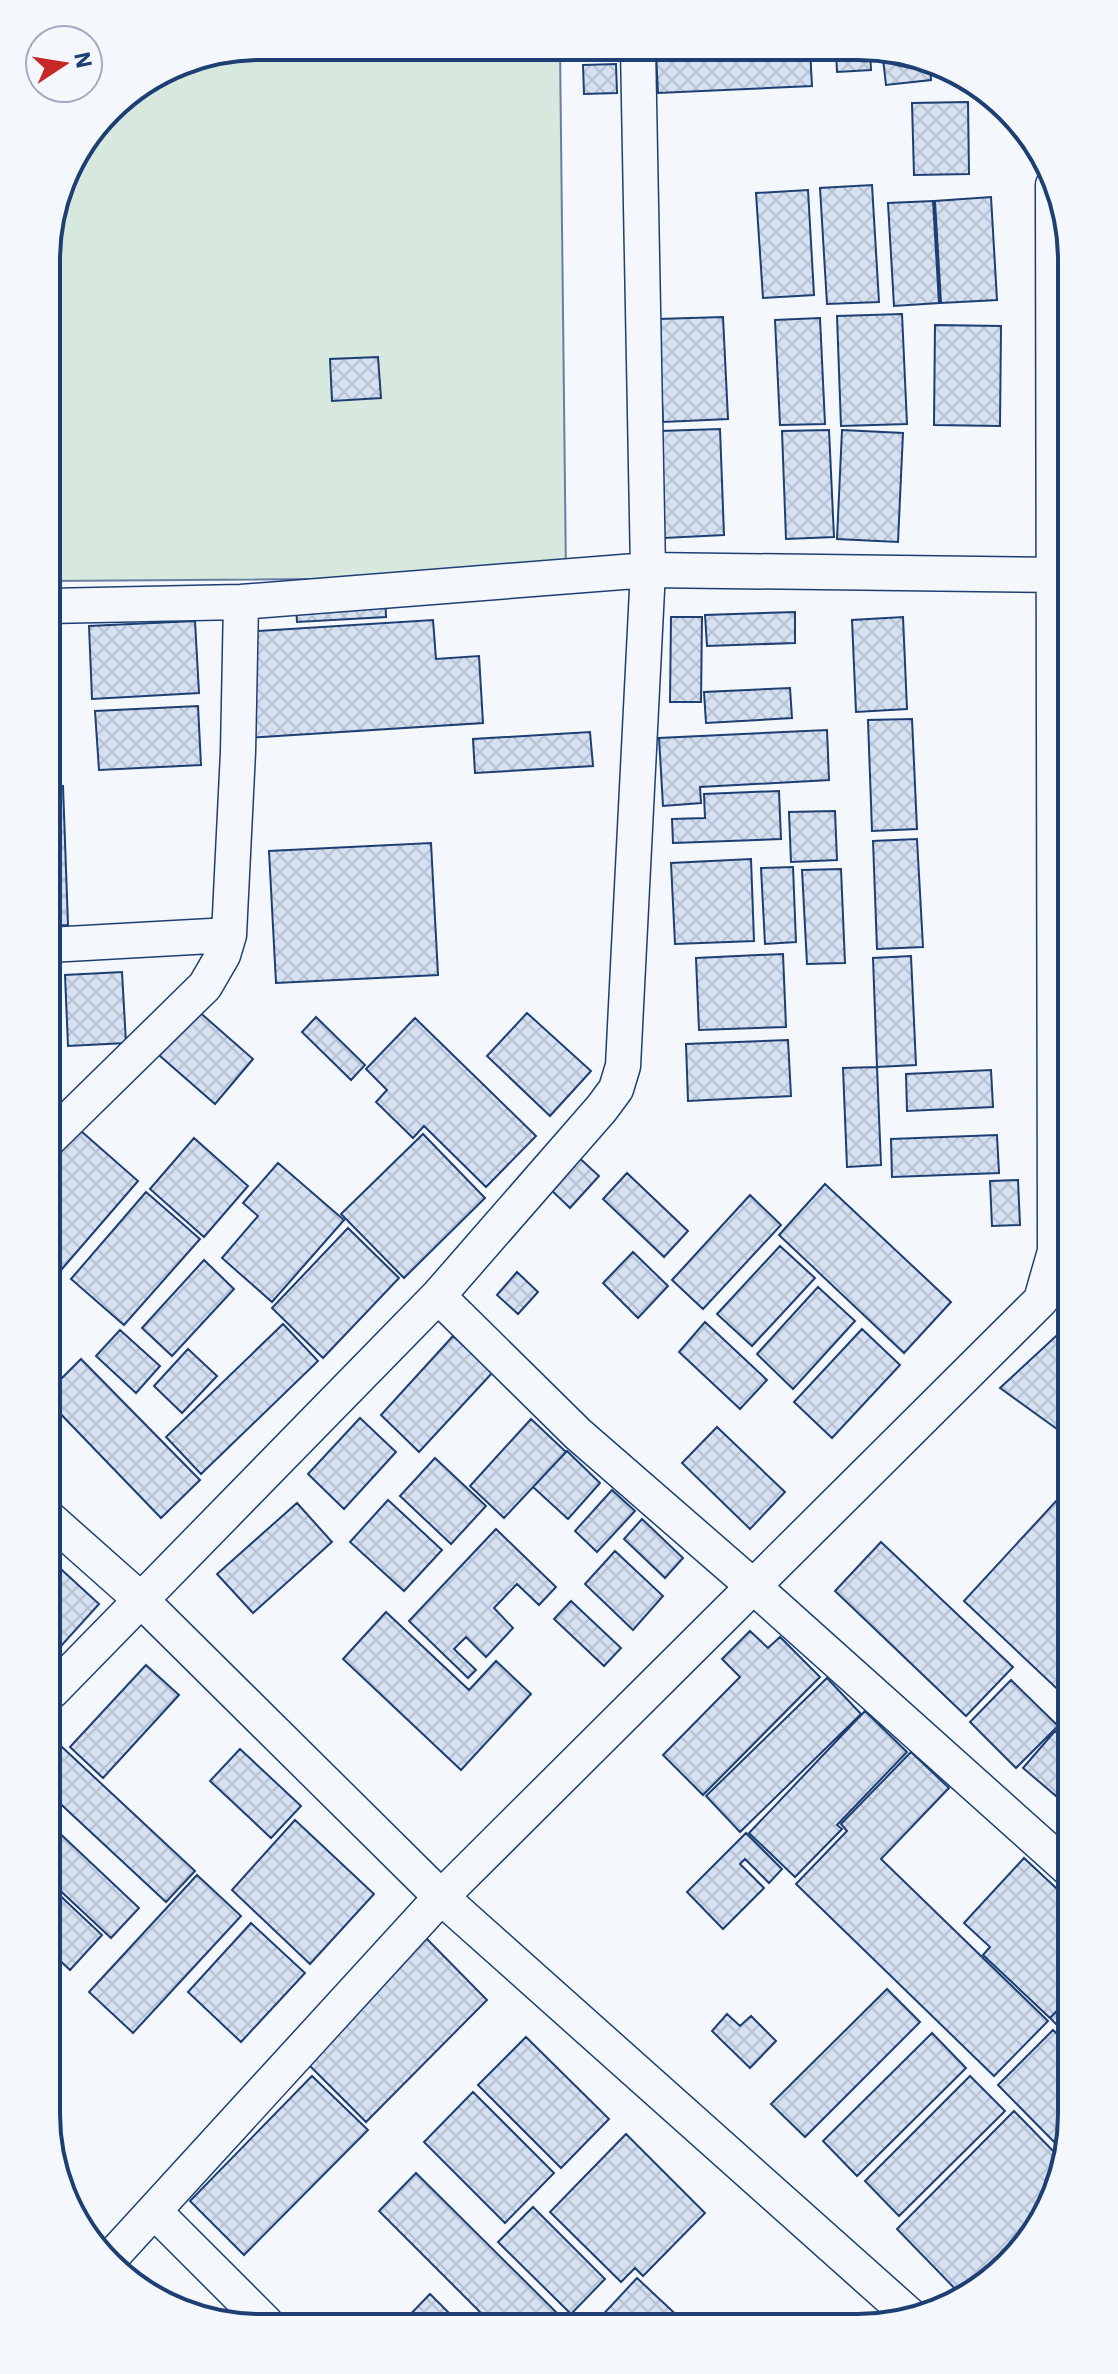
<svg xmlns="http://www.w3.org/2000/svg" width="1118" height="2374" font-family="'IBM Plex Sans',sans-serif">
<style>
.green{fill:#d7e8df;stroke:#687fa3;stroke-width:2}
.building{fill:url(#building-cross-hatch);stroke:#1d3f73;stroke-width:2}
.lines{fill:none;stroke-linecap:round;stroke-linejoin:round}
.minor-casing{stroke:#1d3f73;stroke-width:37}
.minor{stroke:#f4f7fb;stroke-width:34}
.rim{fill:none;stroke:#1d3f73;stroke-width:4}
</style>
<defs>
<pattern id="building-cross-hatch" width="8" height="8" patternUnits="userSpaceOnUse" patternTransform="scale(2)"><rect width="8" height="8" fill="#d5e0f0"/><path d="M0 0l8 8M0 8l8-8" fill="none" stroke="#b6c1d1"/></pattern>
</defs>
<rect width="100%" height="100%" fill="#f4f7fb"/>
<path class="green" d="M260 46 560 48 566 577 48 581 46 245 68 166 118 99 178 62Z"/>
<path class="building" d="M739 49H810L812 86 658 93 656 53Z
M836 50H870L871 70 837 72Z
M882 50H900L930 65 931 80 886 85Z
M616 64 617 93 584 94 583 65Z
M968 102 969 174 914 175 912 103Z
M872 185 879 302 827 304 820 188Z
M808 190 814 295 763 298 756 193Z
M991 197 997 300 941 303 935 201Z
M933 201 939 303 894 306 888 203Z
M902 314 907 424 841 426 837 316Z
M723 317 728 419 663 422 658 319Z
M820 318 825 424 780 425 775 320Z
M935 325 1001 326 1000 426 934 425Z
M378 357 381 398 332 401 330 359Z
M720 429 724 535 664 538 660 431Z
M829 430 834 537 786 539 782 431Z
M842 430 903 433 898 542 837 539Z
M385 587 386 617 297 622 295 591Z
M795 612V643L707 646 705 615Z
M671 617H702L701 702H670Z
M903 617 907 709 856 712 852 620Z
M433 620 436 659 479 656 483 723 248 738 241 632Z
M195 621 199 693 92 699 89 626Z
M48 643 53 715H48Z
M790 688 792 718 706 723 704 692Z
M198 706 201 765 99 770 95 711Z
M912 719 917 829 872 831 868 720Z
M827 730 829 780 700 787 701 803 663 806 659 738Z
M590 732 593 766 475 773 473 739Z
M63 786 68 925 49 926 48 787Z
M779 791 781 839 673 843 672 819 705 818 704 794Z
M835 811 837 860 791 862 789 812Z
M917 839 923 947 877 949 873 841Z
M431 843 438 975 276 983 269 851Z
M751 859 754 941 675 944 671 863Z
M793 867 796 942 765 944 761 868Z
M841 869 845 963 807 964 802 870Z
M783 954 786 1027 699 1030 696 958Z
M911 956 916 1065 877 1067 873 958Z
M122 972 126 1043 68 1046 65 975Z
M49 977H54L61 1119 50 1120Z
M197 1010 253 1059 215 1104 152 1049Z
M527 1013 591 1071 550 1116 487 1056Z
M316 1017 365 1065 351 1080 302 1032Z
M415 1018 536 1136 486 1187 424 1126 413 1138 376 1102 387 1090 366 1069Z
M788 1040 791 1096 688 1101 686 1044Z
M877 1067 881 1165 847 1167 843 1068Z
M991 1070 993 1107 907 1111 906 1074Z
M73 1124 138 1181 62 1269 50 1258V1151Z
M423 1134 485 1198 404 1278 341 1214Z
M997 1135 999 1173 892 1177 891 1139Z
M194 1138 248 1186 204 1237 150 1189Z
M575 1154 599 1176 570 1208 546 1185Z
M278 1163 344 1220 272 1302 222 1258 258 1216 243 1203Z
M627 1173 688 1231 664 1257 603 1199Z
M1018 1180 1020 1225 992 1226 990 1181Z
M825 1184 951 1302 904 1353 779 1235Z
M146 1192 200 1239 124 1325 71 1279Z
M750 1195 781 1225 703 1309 672 1280Z
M348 1228 399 1278 323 1358 272 1308Z
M780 1246 815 1278 752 1346 717 1314Z
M633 1252 668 1286 638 1318 603 1283Z
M204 1260 234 1289 172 1356 142 1328Z
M517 1272 538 1292 518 1314 497 1295Z
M818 1287 855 1321 793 1389 757 1354Z
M705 1322 767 1380 740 1409 679 1352Z
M283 1324 318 1361 201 1474 166 1437Z
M1069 1324V1436L1068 1437 1000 1388Z
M862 1329 900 1365 832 1438 794 1402Z
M120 1330 160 1366 136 1393 96 1356Z
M453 1336 493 1372 419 1452 381 1415Z
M188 1349 217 1376 182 1413 154 1386Z
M81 1359 200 1480 161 1518 51 1404V1389Z
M360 1418 396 1452 344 1509 308 1474Z
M531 1419 566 1452 504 1518 470 1486Z
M717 1427 785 1492 750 1529 682 1463Z
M567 1451 600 1483 568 1519 533 1487Z
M435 1458 486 1506 451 1544 400 1496Z
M1069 1487 1070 1701 964 1601Z
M612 1490 635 1511 597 1552 575 1531Z
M388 1500 442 1550 404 1591 350 1542Z
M297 1503 332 1542 253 1613 217 1574Z
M642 1519 683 1558 665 1578 624 1539Z
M496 1529 556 1587 539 1605 517 1584 494 1608 513 1628 486 1657 466 1637 454 1649 476 1670 468 1678 409 1621Z
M881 1542 1013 1667 966 1716 835 1591Z
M615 1551 663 1596 633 1630 585 1584Z
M51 1560 99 1604 52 1656Z
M571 1601 621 1648 604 1666 554 1619Z
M386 1612 469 1690 496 1661 531 1694 461 1770 343 1659Z
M750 1631 768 1648 780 1637 820 1677 703 1795 663 1755 740 1677 722 1659Z
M146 1665 179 1695 103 1778 70 1747Z
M827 1678 861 1714 740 1832 706 1796Z
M1011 1680 1058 1726 1016 1768 970 1722Z
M865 1711 907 1752 837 1825 842 1829 795 1877 749 1833Z
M1055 1731 1070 1745V1780L1056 1796 1023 1768Z
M62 1747 195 1871 166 1902 52 1796V1758Z
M240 1749 301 1806 271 1838 210 1781Z
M911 1752 949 1788 881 1859 1048 2021 994 2076 796 1884 847 1831 841 1824Z
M1070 1785V1810L1058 1798Z
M295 1820 374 1894 310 1964 232 1890Z
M52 1826 139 1908 111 1938 52 1883Z
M746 1833 782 1869 769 1883 745 1859 740 1864 764 1888 723 1929 687 1892Z
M1024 1858 1071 1902V1996L1050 2018 983 1955 990 1947 964 1923Z
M197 1875 241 1916 133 2033 89 1992Z
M52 1888 102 1935 70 1970 53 1954Z
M251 1923 305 1973 241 2042 188 1992Z
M425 1937 487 2000 366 2122 304 2060Z
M53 1972 61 1980 53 1990Z
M887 1989 920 2022 805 2137 771 2104Z
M1071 1997V2039L1050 2018Z
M727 2014 740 2026 751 2016 776 2041 750 2068 712 2031Z
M1053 2030 1071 2048 1072 2129 1063 2151 998 2085Z
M932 2033 966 2068 857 2176 823 2141Z
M526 2037 609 2119 561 2168 478 2085Z
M312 2076 368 2130 244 2255 190 2201Z
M970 2076 1005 2111 899 2216 865 2181Z
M473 2092 554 2173 505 2223 424 2142Z
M1014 2111 1060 2158 1028 2245 977 2292 964 2298 897 2229Z
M626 2134 705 2213 643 2276 635 2268 621 2282 550 2212Z
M416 2173 566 2322 491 2323 379 2211Z
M533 2207 605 2279 571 2314 498 2242Z
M637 2278 684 2322H596Z
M430 2294 459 2323H402Z"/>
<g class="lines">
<defs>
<path id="minor" d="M48 606 241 602 648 570 1066 575
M49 945 229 935
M50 1138 205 986 223 955 229 935 238 752 241 602
M438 1296 602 1108 616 1089 623 1066 648 570 638 48
M51 1520 140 1599 441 1897 915 2320
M52 1691 438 1296 578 1434 754 1587 1071 1871
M155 2212 267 2324
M109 2260 441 1897 1041 1300 1055 1251 1053 185"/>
</defs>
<use href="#minor" class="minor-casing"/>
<use href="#minor" class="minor"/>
</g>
<path d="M0 0H1118V2374H0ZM260 60H858A200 200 0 0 1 1058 260V2114A200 200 0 0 1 858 2314H260A200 200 0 0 1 60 2114V260A200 200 0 0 1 260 60Z" fill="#f4f7fb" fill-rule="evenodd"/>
<path class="rim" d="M260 60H858A200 200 0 0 1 1058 260V2114A200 200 0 0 1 858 2314H260A200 200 0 0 1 60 2114V260A200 200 0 0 1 260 60Z"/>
<g transform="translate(64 64) rotate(78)"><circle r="38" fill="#f4f7fb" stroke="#9eadc5" stroke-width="2"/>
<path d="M0-6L14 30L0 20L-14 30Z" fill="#c62828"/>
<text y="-12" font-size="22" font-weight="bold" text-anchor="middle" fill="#1d3f73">N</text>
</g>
</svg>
